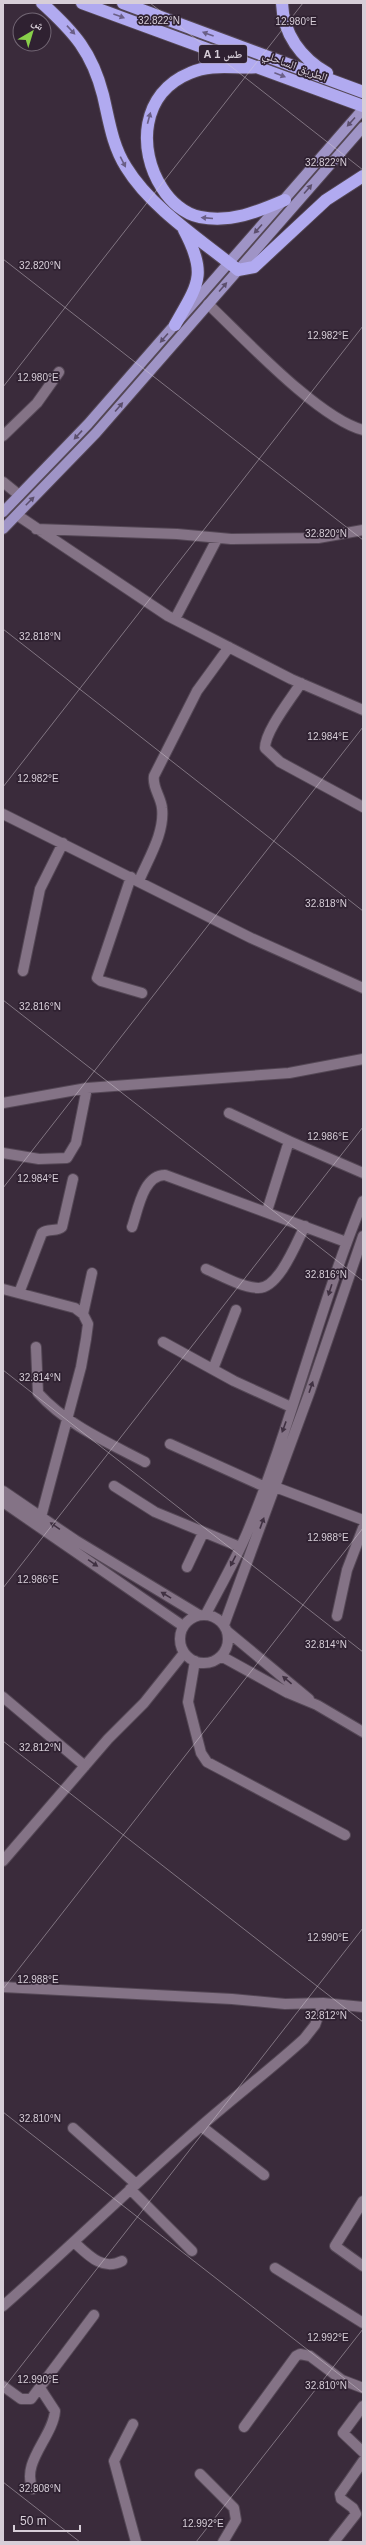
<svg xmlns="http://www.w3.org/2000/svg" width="366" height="2545" font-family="Helvetica,'Noto Naskh Arabic',sans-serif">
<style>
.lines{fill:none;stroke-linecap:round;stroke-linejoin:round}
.minor-casing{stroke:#544755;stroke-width:12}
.major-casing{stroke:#544755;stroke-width:12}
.highway-casing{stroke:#544755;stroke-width:14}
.minor{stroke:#847386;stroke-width:10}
.major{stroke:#9f94c6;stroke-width:10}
.highway{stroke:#b1aaf0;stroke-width:12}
.oneway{fill:#6a5f87}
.oneway2{fill:#5c4f6d}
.oneway3{fill:#403142}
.ticks{fill:none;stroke:#d7ced8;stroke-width:1;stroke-opacity:0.45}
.labels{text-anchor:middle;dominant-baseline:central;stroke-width:3.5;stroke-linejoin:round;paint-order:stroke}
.shield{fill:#2f2131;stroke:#a59aa6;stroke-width:1}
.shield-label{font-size:11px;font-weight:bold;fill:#d7ced8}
.street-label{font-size:12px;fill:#d7ced8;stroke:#2f2131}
.ticks-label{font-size:10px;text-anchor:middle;fill:#d7ced8;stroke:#2f2131;stroke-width:3.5;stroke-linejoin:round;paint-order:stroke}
</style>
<rect width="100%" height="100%" fill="#3a2b3b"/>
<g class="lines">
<defs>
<path id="minor" d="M208 304C244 338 318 418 363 430
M3 436 37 403 59 372
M3 482 19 495
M17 515 168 616 291 679 363 710
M36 529 177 534 231 539 318 538 363 530
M175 619 217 539
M301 683C291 699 265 731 265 748L280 762 363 807
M3 814 251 938 363 988
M131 877 97 978 101 981 142 993
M139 881C148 859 165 833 162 808 161 797 152 787 154 776L197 691 229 647
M23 971 40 889 63 843
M3 1103 87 1088 289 1073 363 1059
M229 1113 289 1141
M3 1153 39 1159 67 1158 76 1143 87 1088
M267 1211 289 1141 363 1173
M132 1227C138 1210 143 1175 165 1175L346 1242
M206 1269C222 1276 241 1287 258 1288 279 1289 297 1241 305 1226
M3 1289 75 1308 83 1314 88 1324 86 1339 81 1367 41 1517
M19 1293 42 1233C48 1228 57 1232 62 1227L73 1179
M83 1314 92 1273
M163 1342 234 1381 291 1407
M36 1347 38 1393C67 1425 107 1442 145 1462
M213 1369 236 1310
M170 1444 263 1486
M114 1486 155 1512 240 1547
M275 1487 363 1520
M3 1491 75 1540 199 1615
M3 1502 183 1626
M187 1567 203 1533
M206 1614C220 1587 235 1561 247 1533 292 1425 318 1310 363 1201
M180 1639a24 24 0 1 1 48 0a24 24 0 1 1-48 0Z
M337 1616 347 1570 363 1528
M224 1625 310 1391 363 1236
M227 1631 309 1699
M221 1656 288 1693 317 1705 363 1732
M195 1661 188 1702 201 1753 207 1762 345 1835
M3 1697 85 1766
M3 1861 108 1739 144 1703 184 1653
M3 1987 232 1999 285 2004 323 2003 363 2007
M201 2126 264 2175
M73 2128 136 2184
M130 2189 192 2251
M363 2201 335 2246 363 2266
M75 2243C89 2256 103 2271 122 2261
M275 2268 363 2323
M3 2306C70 2247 133 2185 200 2127 234 2097 270 2070 304 2039L315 2025 323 2003
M3 2386 21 2399H31L94 2315
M363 2406 343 2433 363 2452
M133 2424 114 2461 136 2542
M244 2427 296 2356 300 2354 310 2356 342 2380 363 2388
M200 2474 234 2508 236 2520 223 2542
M33 2489C20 2463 53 2437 55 2411L40 2388
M334 2542 356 2514 353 2508 341 2499 340 2494 363 2461"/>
<path id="major" d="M3 512 88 424 363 109
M3 529 96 433 363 127"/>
<path id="highway" d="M42 3C74 32 92 52 103 95 109 120 112 145 126 167 151 208 201 240 238 270L254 267 326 200 363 176
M82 3 363 106
M123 3 363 92
M282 3C283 34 301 58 327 73
M259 67C235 69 212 63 190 73 141 93 137 149 162 188 170 201 184 214 200 217 231 223 257 212 285 200
M175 325C198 284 208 275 184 230"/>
</defs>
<use href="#minor" class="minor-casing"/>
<use href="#major" class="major-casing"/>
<use href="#highway" class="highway-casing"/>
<use href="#minor" class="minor"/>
<use href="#major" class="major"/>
<use href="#highway" class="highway"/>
</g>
<defs><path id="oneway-solid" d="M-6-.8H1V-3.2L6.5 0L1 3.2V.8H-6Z"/></defs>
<g class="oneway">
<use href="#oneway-solid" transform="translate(119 16) rotate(20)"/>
<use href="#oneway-solid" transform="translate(71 30) rotate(47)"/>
<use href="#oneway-solid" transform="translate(208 34) rotate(-160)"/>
<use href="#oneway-solid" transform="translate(280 75) rotate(21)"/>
<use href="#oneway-solid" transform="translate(149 118) rotate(-75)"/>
<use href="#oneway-solid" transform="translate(123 162) rotate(63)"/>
<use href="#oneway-solid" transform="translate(207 218) rotate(-175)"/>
</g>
<g class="oneway2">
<use href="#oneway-solid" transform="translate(351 122) rotate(132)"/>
<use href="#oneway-solid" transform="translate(308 189) rotate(-49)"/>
<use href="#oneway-solid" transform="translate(258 229) rotate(132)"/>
<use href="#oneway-solid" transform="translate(223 287) rotate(-49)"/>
<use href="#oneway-solid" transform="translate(164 338) rotate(131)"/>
<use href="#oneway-solid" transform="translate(119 407) rotate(-49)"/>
<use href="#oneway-solid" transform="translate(78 435) rotate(133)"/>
<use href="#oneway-solid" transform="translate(30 501) rotate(-45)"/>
</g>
<g class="oneway3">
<use href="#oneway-solid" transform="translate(330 1290) rotate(108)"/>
<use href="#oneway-solid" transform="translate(311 1387) rotate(-71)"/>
<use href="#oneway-solid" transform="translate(284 1427) rotate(110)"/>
<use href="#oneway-solid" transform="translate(262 1523) rotate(-70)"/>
<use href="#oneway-solid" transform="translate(55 1526) rotate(-145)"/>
<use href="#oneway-solid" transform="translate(233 1561) rotate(117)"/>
<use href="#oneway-solid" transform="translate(93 1563) rotate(34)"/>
<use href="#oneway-solid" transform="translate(166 1595) rotate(-149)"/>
<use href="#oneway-solid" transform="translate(287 1680) rotate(-140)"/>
</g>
<path class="ticks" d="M150 3 363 170M3 259 363 540M3 387 303 3M3 629 363 911M3 787 363 326M3 1000 363 1281M3 1188 363 727M3 1370 363 1652M3 1588 363 1127M3 1741 363 2022M3 1989 363 1528M3 2112 363 2393M3 2389 363 1928M3 2482 80 2542M196 2542 363 2329"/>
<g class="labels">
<rect class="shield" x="199" y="45" width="48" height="18" rx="3"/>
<g class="shield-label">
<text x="223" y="54">A 1 طس</text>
</g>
<g class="street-label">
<text transform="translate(295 66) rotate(21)">الطريق الساحلي</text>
</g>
</g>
<g class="ticks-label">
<text x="159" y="24">32.822°N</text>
<text x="296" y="25">12.980°E</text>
<text x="326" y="166">32.822°N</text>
<text x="40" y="269">32.820°N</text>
<text x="328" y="339">12.982°E</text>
<text x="38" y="381">12.980°E</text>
<text x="326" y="537">32.820°N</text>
<text x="40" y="640">32.818°N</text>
<text x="328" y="740">12.984°E</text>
<text x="38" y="782">12.982°E</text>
<text x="326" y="907">32.818°N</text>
<text x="40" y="1010">32.816°N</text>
<text x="328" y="1140">12.986°E</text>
<text x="38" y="1182">12.984°E</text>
<text x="326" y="1278">32.816°N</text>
<text x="40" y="1381">32.814°N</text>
<text x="328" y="1541">12.988°E</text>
<text x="38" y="1583">12.986°E</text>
<text x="326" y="1648">32.814°N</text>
<text x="40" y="1751">32.812°N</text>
<text x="328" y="1941">12.990°E</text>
<text x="38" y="1983">12.988°E</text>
<text x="326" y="2019">32.812°N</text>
<text x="40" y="2122">32.810°N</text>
<text x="328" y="2341">12.992°E</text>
<text x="38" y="2383">12.990°E</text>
<text x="326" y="2389">32.810°N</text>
<text x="40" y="2492">32.808°N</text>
<text x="203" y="2527">12.992°E</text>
</g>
<rect width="366" height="2545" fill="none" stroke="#d7ced8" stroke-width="8"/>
<g transform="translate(32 32) rotate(38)"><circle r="19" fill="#2f2131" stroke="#726674"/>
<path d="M0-3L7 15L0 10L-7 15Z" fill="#88cf4a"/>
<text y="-6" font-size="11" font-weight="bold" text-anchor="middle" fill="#d7ced8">ش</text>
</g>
<path d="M14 2525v6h66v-6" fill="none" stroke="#d7ced8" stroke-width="2"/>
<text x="20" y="2525" font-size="12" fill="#d7ced8" stroke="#2f2131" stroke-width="3" paint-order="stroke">50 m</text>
</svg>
